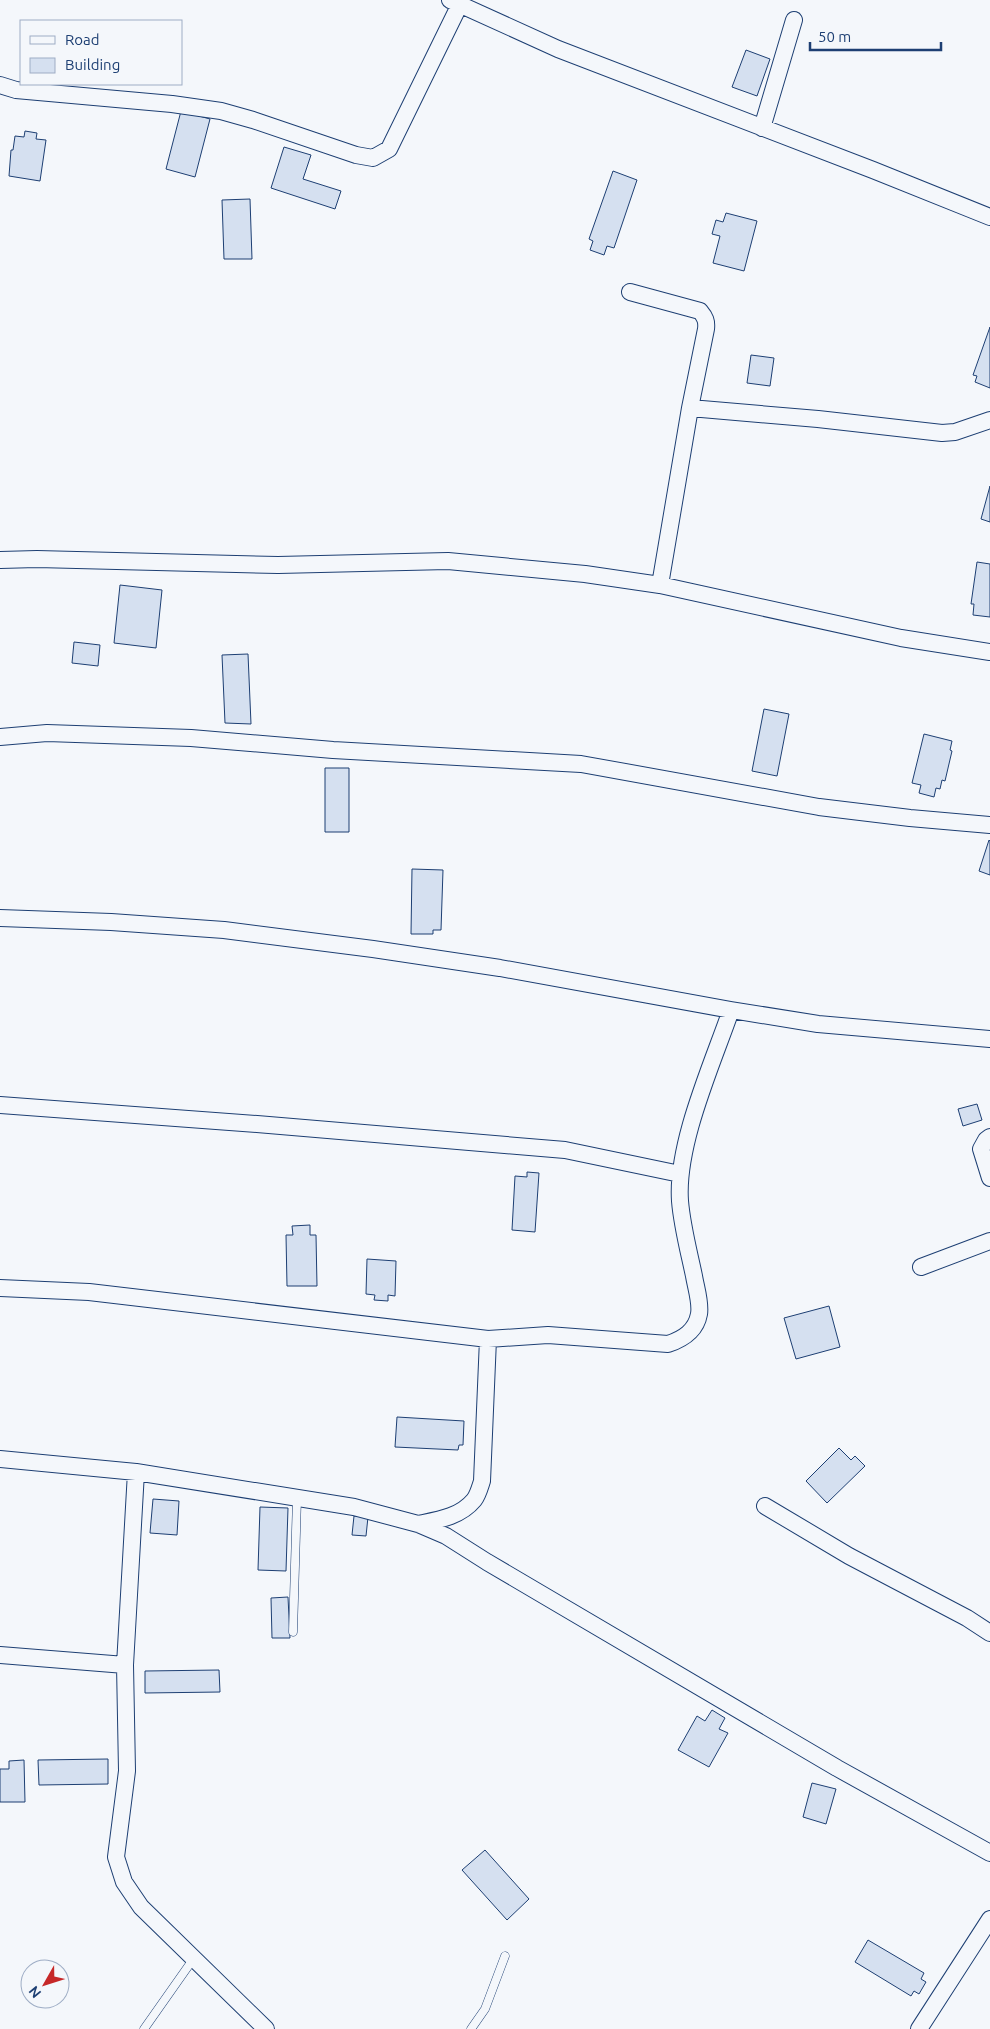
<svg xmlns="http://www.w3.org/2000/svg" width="990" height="2029" font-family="Ubuntu,sans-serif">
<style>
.building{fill:#d5e0f0;stroke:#1d3f73}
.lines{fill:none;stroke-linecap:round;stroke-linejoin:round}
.service-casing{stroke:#1d3f73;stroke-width:9}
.minor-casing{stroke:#1d3f73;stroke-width:18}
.service{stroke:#f4f7fb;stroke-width:8}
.minor{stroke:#f4f7fb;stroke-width:16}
</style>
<rect width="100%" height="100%" fill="#f4f7fb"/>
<path class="building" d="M746 50 770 59 757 96 732 87Z
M181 111 210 119 195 177 166 169Z
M25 131 37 133 36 139 46 140 40 181 9 176 11 150H13L15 136 24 137Z
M284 147 311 155 303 179 341 191 335 209 271 188Z
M613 171 637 180 614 248 607 246 604 255 590 250 593 241 589 239Z
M250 199 252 259H224L222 200Z
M726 213 757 221 744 271 713 263 720 236 712 234 716 220 723 222Z
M990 327V388L975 382 977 376 973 375Z
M751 355 774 358 770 386 747 383Z
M990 486V522L981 519Z
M977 562 990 564V617L973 615 974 604H971Z
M120 585 162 590 156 648 114 643Z
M74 642 100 645 98 666 72 663Z
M248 654 251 724 225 723 222 655Z
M764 709 789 714 777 776 752 771Z
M924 734 952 741 950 750 952 751 945 781 942 780 940 789 936 788 934 797 919 793 921 785 912 783Z
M325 768H349V832H325Z
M989 840 990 841V875L979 871Z
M412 869 443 870 441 930H433V934H411Z
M977 1104 982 1120 963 1126 958 1109Z
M527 1172 539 1173 535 1232 512 1230 515 1176 527 1177Z
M310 1225V1235H316L317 1286H287L286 1235H293L292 1226Z
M367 1259 396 1261 395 1296 388 1295V1301L374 1300 375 1295 366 1294Z
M829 1306 840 1347 796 1359 784 1318Z
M397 1417 464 1421 463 1445H459L458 1450 395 1447Z
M839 1448 851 1460 855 1456 865 1466 827 1503 806 1481Z
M153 1499 179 1501 177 1535 150 1533Z
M260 1507 288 1508 286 1571 258 1570Z
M354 1516 368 1517 366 1536 352 1535Z
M288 1597 290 1638H272L271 1598Z
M219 1670 220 1692 145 1693V1671Z
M712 1710 725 1718 719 1729 728 1733 709 1767 678 1750 697 1716 705 1721Z
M108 1759V1784L39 1785 38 1760Z
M24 1760 25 1802H0V1769H9V1761Z
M812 1783 836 1789 826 1824 803 1817Z
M485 1850 529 1899 507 1920 462 1870Z
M868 1940 924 1973 921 1979 926 1982 919 1994 914 1991 911 1996 855 1962Z"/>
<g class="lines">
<defs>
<path id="service" d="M293 1632 297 1498
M144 2029 194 1958
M471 2029 485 2009 505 1956"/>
<path id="minor" d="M450 0 558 49 873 170 990 217
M0 85 16 90 172 104 221 111 253 120 356 155 373 158 389 149 460 4
M762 128 794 20
M630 292 700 311C705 317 707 321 706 329L690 408
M0 560 37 559 278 565 448 561 585 574 660 585 901 638 990 652
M660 585 690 408 818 419 942 433 955 432 990 420
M0 737 47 733 191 738 333 750 581 764 819 807 910 818 990 825
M0 918 111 922 224 930 373 949 500 968 731 1010 818 1024 990 1039
M0 1105 257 1124 565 1150 680 1174
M990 1137 986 1140 981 1149 990 1178
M921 1267 990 1241
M0 1288 89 1292 488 1339 482 1481C480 1487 478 1495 474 1500 460 1517 438 1520 418 1524
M488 1339 548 1335 668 1344C683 1339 696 1331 699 1314 701 1303 696 1288 694 1276 689 1252 682 1226 680 1201 676 1144 712 1065 731 1010
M0 1459 136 1472 125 1665 127 1771 116 1857 124 1882 141 1907 266 2029
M136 1472 354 1507 418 1524 446 1536 487 1562 837 1768 990 1853
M765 1506 849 1556 967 1618 990 1633
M0 1655 125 1665
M919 2029 990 1919"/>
</defs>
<use href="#service" class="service-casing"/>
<use href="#minor" class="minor-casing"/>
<use href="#service" class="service"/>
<use href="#minor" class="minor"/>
</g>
<rect x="20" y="20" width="162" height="65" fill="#f4f7fb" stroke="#9eadc5"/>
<rect x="30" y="36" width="25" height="8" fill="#f4f7fb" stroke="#9eadc5"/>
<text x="65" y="45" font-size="15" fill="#1d3f73">Road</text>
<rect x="30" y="58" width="25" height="15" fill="#d5e0f0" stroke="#9eadc5"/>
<text x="65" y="70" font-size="15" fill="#1d3f73">Building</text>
<g transform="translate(45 1984) rotate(231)"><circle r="24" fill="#f4f7fb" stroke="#9eadc5"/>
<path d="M0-4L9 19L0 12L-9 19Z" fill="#c62828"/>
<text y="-8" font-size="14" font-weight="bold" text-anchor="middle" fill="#1d3f73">N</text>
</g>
<path d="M810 42v8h131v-8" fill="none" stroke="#1d3f73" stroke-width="2.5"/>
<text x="818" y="42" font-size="15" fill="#1d3f73" stroke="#f4f7fb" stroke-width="4" paint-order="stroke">50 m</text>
</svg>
